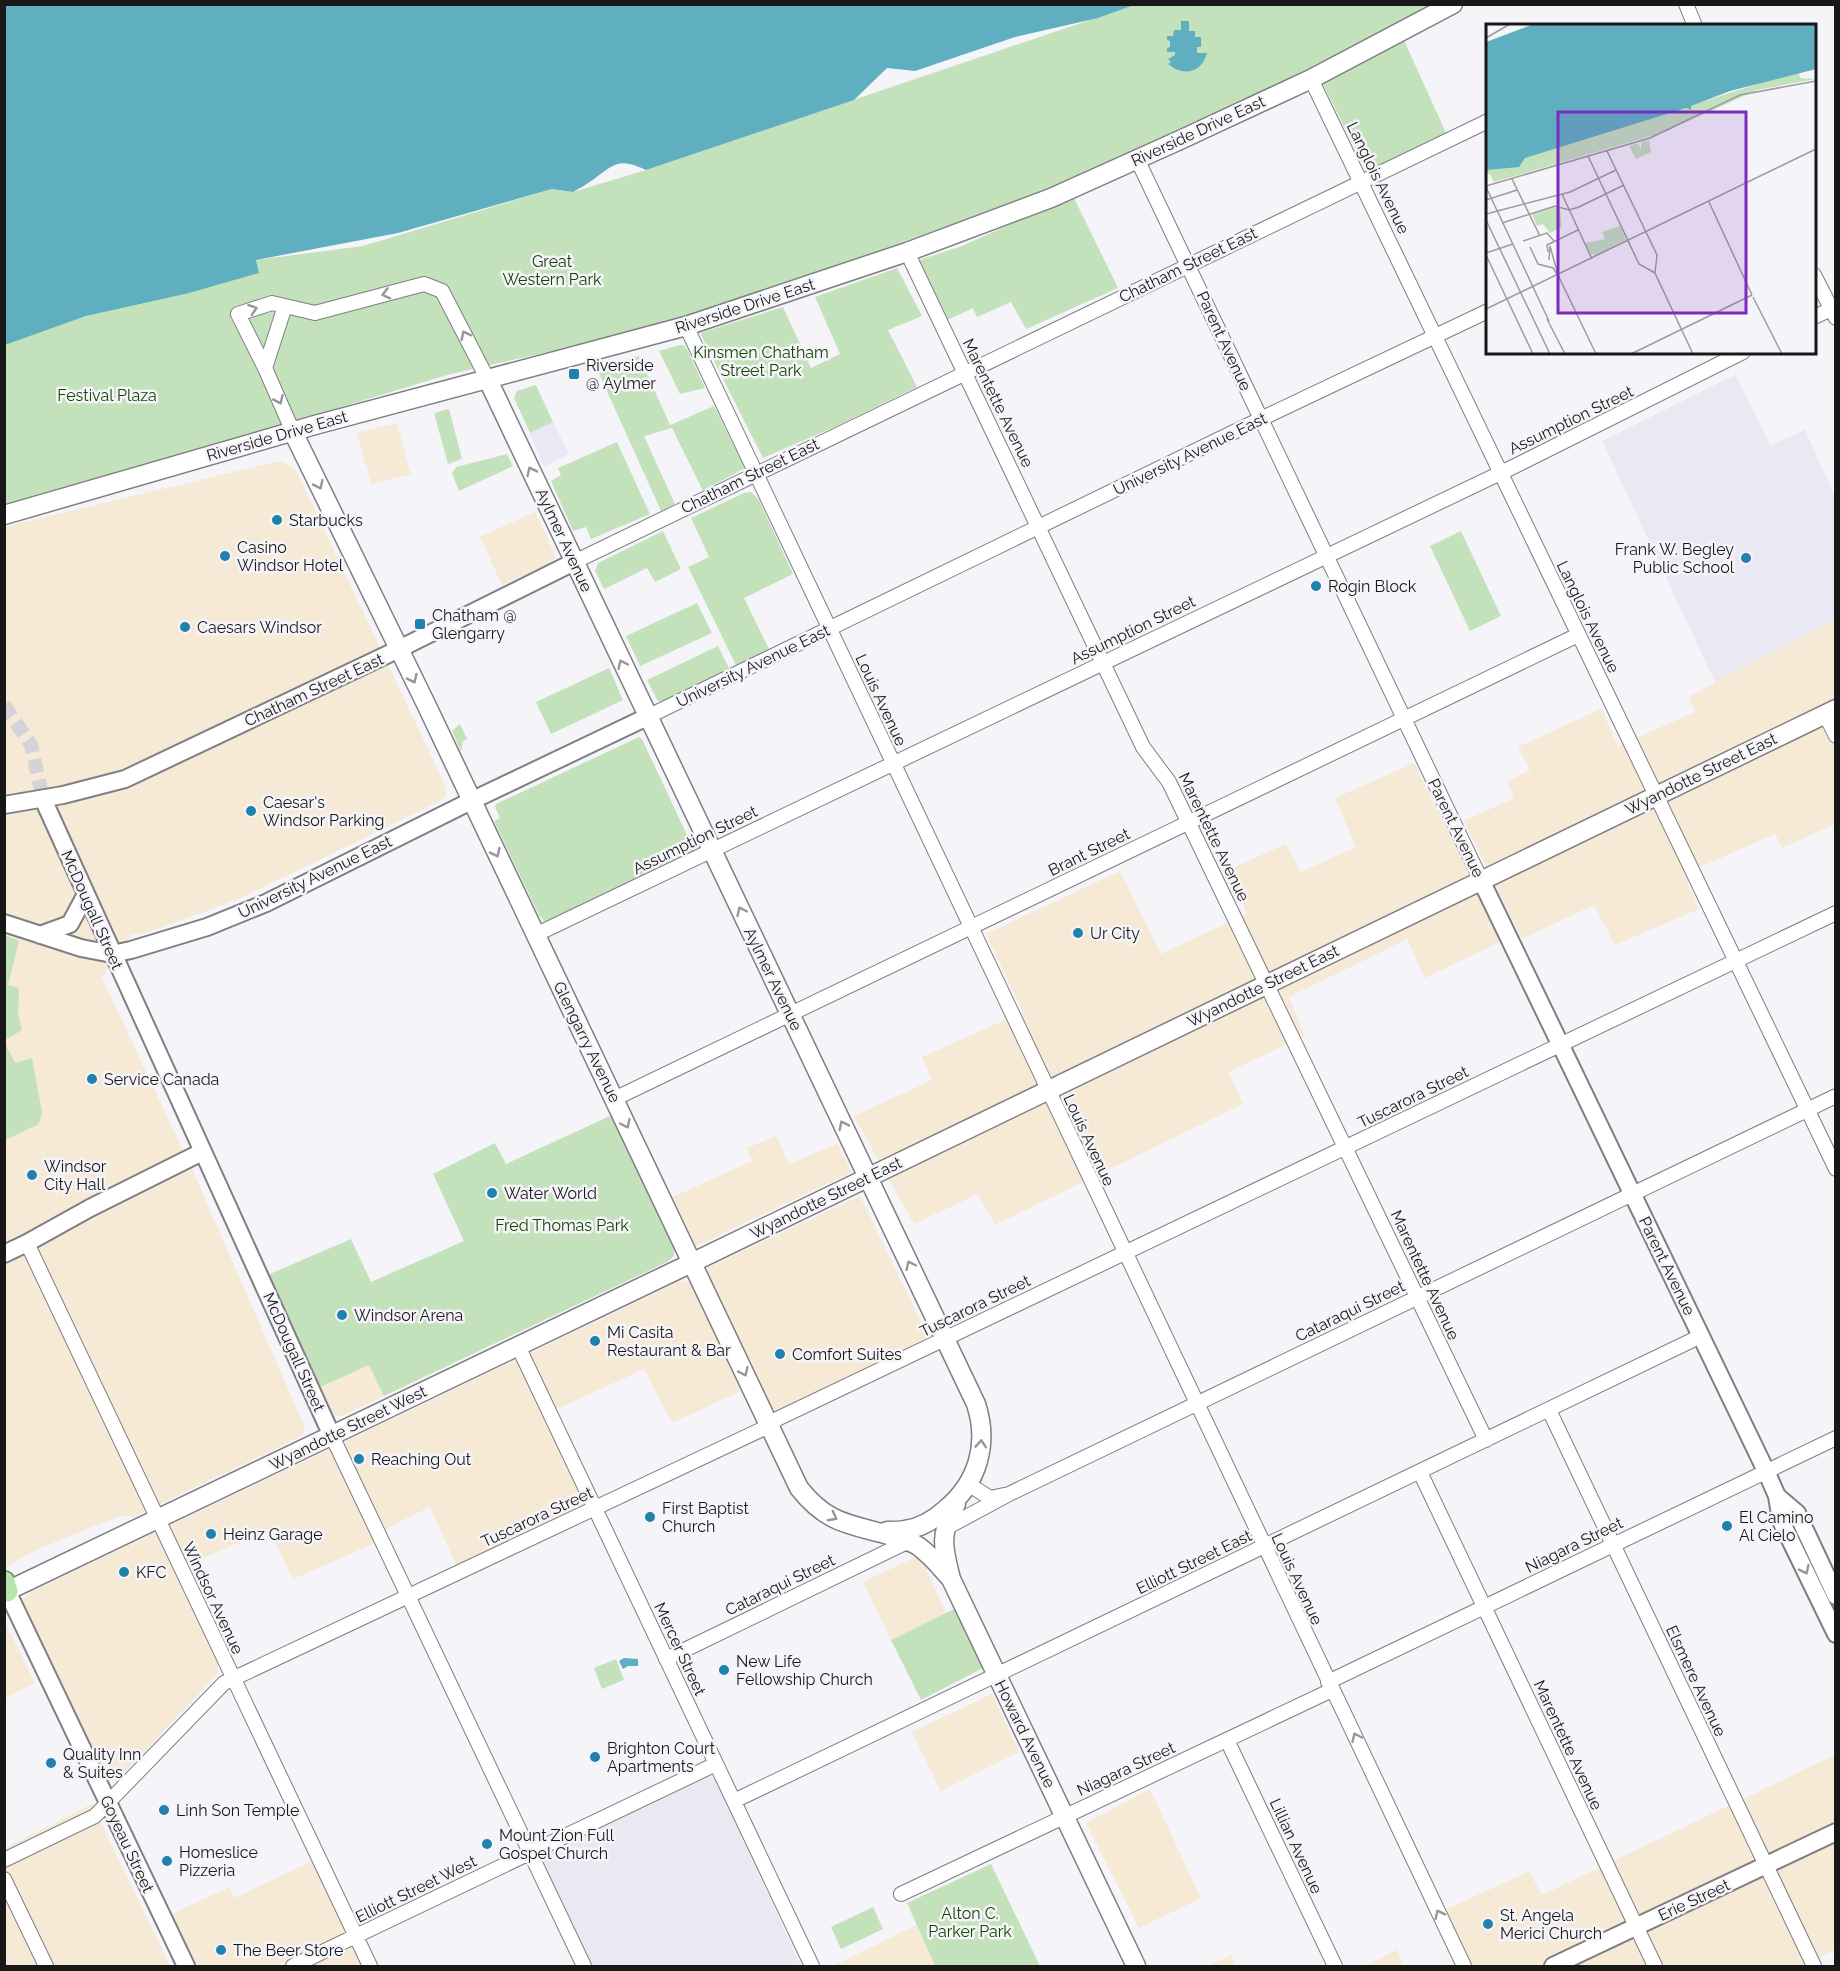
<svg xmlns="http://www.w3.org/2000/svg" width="1840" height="1971" font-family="Raleway,sans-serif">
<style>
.commercial{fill:#f6e9d5}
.built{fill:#eae8f3}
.green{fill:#c3e2bb}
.water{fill:#5fafc0}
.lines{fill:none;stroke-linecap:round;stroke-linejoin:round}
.minor-tunnel{stroke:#d4d3d7;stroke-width:14;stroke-dasharray:14 7;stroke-linecap:butt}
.minor-casing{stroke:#7f7e82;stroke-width:16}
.tertiary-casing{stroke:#7f7e82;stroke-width:20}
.secondary-casing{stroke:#7f7e82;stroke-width:21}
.primary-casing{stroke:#609354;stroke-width:24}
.minor{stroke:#fff;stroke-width:14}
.tertiary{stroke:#fff;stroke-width:16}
.secondary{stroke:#fff;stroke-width:18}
.primary{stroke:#b6e6ac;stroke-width:21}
.oneway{stroke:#979798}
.poi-dot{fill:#2181ad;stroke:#f5f4f8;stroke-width:2}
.labels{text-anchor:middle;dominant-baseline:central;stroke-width:5;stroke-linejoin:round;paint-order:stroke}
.street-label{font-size:16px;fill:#181819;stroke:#f5f4f8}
.park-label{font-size:16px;fill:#124700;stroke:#f5f4f8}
.poi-label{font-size:16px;fill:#181819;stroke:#f5f4f8;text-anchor:start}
.inset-road{fill:none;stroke:#9d9c9f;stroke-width:1.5}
.view{fill:#7b2cbf;fill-opacity:0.15;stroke:#7b2cbf;stroke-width:3}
.inset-edge{fill:none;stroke:#181819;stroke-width:3}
</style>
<rect width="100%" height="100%" fill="#f5f4f8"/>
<path class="commercial" d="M397 423 411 474 371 484 357 433Z
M275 462H283L296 470 445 785 446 796 442 800 237 900 145 933 131 935 102 978 196 1178 305 1428 302 1436 133 1517 123 1515 89 1528 32 1552 5 1568 4 527Z
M535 512 556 557 552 562 502 585 480 537Z
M1835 619V824L1782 848 1775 834 1684 874 1699 909 1615 945 1594 905 1522 939 1464 821 1514 798 1507 782 1530 770 1518 747 1601 709 1618 746 1695 712 1689 697 1715 682Z
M1414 763 1502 941 1425 978 1407 939 1289 997 1305 1036 1228 1072 1243 1104 995 1225 978 1194 914 1224 854 1116 932 1080 922 1057 1023 1012 986 934 1120 871 1161 954 1247 914 1227 870 1286 844 1301 872 1356 847 1335 798Z
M776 1136 789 1164 837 1144 852 1172 696 1246 673 1197 752 1161 747 1148Z
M860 1196 929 1338 820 1390 781 1414 774 1412 767 1408 704 1276 707 1268Z
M686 1280 694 1287 741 1391 672 1423 644 1369 542 1416 582 1495 585 1507 457 1567 430 1507 389 1527 373 1544 293 1579 269 1529 175 1571 218 1665 217 1675 121 1776 112 1780 107 1777 23 1606V1599L29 1593 678 1282Z
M369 1364 384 1396 342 1416H336L331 1411 320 1387Z
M920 1555 946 1614 891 1640 863 1582Z
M4 1620 35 1683 5 1698H4Z
M992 1694 1019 1752 941 1791 912 1732Z
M1835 1755V1950L1801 1966H1451L1468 1957 1445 1910 1529 1871 1542 1895Z
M1150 1789 1201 1898 1139 1928 1086 1823Z
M92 1804 170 1966H5V1848Z
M312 1861 346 1933 275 1966H195L170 1915 229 1887 235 1898Z
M916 1925 935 1966H833Z
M352 1944 363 1966H306Z
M1397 1950 1404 1966H1365Z
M1231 1955 1236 1966H1208Z"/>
<path class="built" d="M1735 375 1770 445 1805 430 1835 497V619L1715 682 1602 441Z
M553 422 569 454 544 467 530 433Z
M704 1776H710L715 1780 801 1966H592L541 1858Z"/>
<path class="green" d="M1134 5H1442L1302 76 1023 200 693 315 587 343 447 375 305 418 203 452 5 508 4 345 86 316 259 273 256 260 363 246 552 189 573 192 646 170Z
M1404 40 1446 133 1366 171 1323 84Z
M1073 196 1118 288 1026 329 1011 302 977 317 973 308 947 320 919 260 962 246Z
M897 268 922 316 888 330 917 387 837 426 763 458 700 333 783 307 811 368 840 354 815 297Z
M680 345H683L687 349 705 388 680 394 659 351Z
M639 356 670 425 714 406 745 468 703 491 672 428 644 436 675 504 661 511 597 369Z
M536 385 553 422 530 433 514 398 517 391Z
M449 409 462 459 448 464 434 413Z
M617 442 650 514 591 539 586 527 573 531 551 481 561 475 558 468Z
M507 454 513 466 459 491 452 473 456 467Z
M751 492 759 500 793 574 744 598 770 651 737 667 688 567 709 557 691 518 744 493Z
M663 531 681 569 655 582 647 568 604 589 595 571 598 563Z
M1461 531 1501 616 1470 631 1430 546Z
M697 603 712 633 640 666 626 636Z
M718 646 730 670 662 703 657 700 647 680Z
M609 668 623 700 551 734 536 702Z
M460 724 467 739 463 741 461 752 452 731Z
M639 737 642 739 694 850 551 921H544L539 915 494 821 500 818 495 807 496 804Z
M5 935 19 941 8 985 19 988 18 1015 22 1030 5 1040Z
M4 1041 15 1063 32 1058 42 1112 40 1121 37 1125 5 1140Z
M612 1115 674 1249V1256L667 1262 384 1396 369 1365 320 1387 269 1277 270 1274 351 1239 371 1282 464 1241 433 1174 495 1143 506 1164Z
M956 1608 983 1668 921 1700 891 1640Z
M616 1659 624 1680 602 1689 594 1668Z
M991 1864 1040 1966H935L907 1903Z
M873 1907 883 1929 841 1949 831 1927Z"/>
<path class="water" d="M4 5 5 4 1134 5 1098 18 1015 37 915 71 887 68 854 100 646 170C619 158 616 163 594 179 587 184 580 188 573 192L552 189 398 233 256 260 259 273 189 293 86 316 5 345Z
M1181 21H1189V31H1195V37H1201V47H1197V53H1207C1202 73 1183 77 1168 64L1171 62 1168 59 1175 55V52H1167V48L1170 47V41L1167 40V36H1173L1174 30H1181Z
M624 1658 638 1659V1666H628L623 1669 619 1661Z"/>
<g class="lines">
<path class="minor-tunnel" d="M4 705 31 745 43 799"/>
<defs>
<path id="minor" d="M1686 4 1695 26
M1311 79C1487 442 1660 806 1836 1169
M1137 159 1481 880
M907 252 1143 747 1169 782 1486 1440
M1814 275 1836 318
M285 306 272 303 238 314 265 368 293 432
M1814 317 1836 307
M686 326 1464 1966
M265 368 285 306 315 313 424 284 442 291 487 378
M574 562 1488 121
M1825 714 1836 736
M647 717 1269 415 1488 311
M535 935 1513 467 1743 352
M614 1099 1578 635
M27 1243 370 1966
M518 1346 812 1966
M1549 1410 1814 1966
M332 1436 584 1966
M1420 1472 1655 1966
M968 1484 990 1498 1004 1495
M944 1529 1009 1494 1836 1096
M666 1659 909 1541
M1328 1682 1836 1438
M1227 1740 1335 1966
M734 1801 1701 1336
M4 1860 95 1816 224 1683 769 1426 777 1419 1836 913
M4 1879 46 1966
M901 1894 1332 1690
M293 1966 716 1764"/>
<path id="tertiary" d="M43 799 332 1436
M4 805 63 795 125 779 399 649 574 562
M1481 880 1766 1471 1777 1496 1781 1521 1836 1634
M4 923 81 948 112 954 131 950 207 927 266 903 471 801 647 717
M40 935 70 924 85 896
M4 1254 27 1243 90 1208 202 1152
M1777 1496 1797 1513 1836 1596
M7 1591 186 1966
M1553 1966 1836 1832"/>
<path id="secondary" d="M487 378 976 1404C989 1444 978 1482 946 1509 935 1519 921 1528 905 1530 899 1531 893 1531 887 1531
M293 432 425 702 799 1488C828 1525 851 1524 892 1536 901 1539 911 1541 918 1546 931 1555 941 1568 951 1579
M4 515 315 425 686 326 907 252 1051 198 1180 140 1311 79 1453 4
M956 1504C939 1535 943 1547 951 1579L1136 1966
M7 1591 679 1269 1836 709"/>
<path id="primary" d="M4 1582 7 1591"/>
</defs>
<use href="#minor" class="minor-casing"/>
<use href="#tertiary" class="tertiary-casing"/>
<use href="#secondary" class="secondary-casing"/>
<use href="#primary" class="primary-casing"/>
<use href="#minor" class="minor"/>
<use href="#tertiary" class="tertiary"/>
<use href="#secondary" class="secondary"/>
<use href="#primary" class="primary"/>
</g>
<defs><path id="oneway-chevron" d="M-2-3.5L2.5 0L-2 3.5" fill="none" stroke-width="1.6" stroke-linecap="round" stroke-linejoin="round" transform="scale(1.5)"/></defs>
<g class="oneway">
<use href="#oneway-chevron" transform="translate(386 294) rotate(166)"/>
<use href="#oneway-chevron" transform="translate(253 309) rotate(-19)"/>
<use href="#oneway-chevron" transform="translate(465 335) rotate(-117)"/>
<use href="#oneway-chevron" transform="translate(279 400) rotate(66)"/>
<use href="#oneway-chevron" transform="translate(531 471) rotate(-116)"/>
<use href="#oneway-chevron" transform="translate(319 485) rotate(64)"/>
<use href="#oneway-chevron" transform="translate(622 664) rotate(-115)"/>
<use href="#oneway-chevron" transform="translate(413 679) rotate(64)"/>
<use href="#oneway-chevron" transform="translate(496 853) rotate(64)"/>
<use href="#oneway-chevron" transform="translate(741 911) rotate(-115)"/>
<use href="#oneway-chevron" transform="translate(626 1124) rotate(65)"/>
<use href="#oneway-chevron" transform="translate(843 1125) rotate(-116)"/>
<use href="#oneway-chevron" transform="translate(910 1265) rotate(-115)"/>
<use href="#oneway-chevron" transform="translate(744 1372) rotate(65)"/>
<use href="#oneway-chevron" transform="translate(981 1444) rotate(-86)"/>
<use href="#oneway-chevron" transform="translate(833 1517) rotate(28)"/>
<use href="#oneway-chevron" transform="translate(1805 1570) rotate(64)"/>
<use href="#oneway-chevron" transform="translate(1356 1737) rotate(-115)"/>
<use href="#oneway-chevron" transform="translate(1439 1914) rotate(-116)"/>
</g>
<g class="poi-dot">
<rect x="568" y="368" width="12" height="12" rx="3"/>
<circle cx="277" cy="520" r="6"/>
<circle cx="225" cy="556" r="6"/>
<circle cx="1746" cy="558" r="6"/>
<circle cx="1316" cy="586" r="6"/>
<rect x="414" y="618" width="12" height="12" rx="3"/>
<circle cx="185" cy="627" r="6"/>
<circle cx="251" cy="811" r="6"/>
<circle cx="1078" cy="933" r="6"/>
<circle cx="92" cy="1079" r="6"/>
<circle cx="32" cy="1175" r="6"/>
<circle cx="492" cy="1193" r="6"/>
<circle cx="342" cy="1315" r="6"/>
<circle cx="595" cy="1341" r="6"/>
<circle cx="780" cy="1354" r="6"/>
<circle cx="359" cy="1459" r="6"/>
<circle cx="650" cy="1517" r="6"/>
<circle cx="1727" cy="1526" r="6"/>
<circle cx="211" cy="1534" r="6"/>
<circle cx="124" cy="1572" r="6"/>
<circle cx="724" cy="1670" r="6"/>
<circle cx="595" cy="1757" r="6"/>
<circle cx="51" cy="1763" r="6"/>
<circle cx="164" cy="1810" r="6"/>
<circle cx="487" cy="1844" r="6"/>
<circle cx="167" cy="1861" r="6"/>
<circle cx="1488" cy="1924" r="6"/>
<circle cx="221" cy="1950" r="6"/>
</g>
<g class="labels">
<g class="street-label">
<text transform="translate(1198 131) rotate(-25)">Riverside Drive East</text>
<text transform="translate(1378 178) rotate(64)">Langlois Avenue</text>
<text transform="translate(1188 265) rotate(-26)">Chatham Street East</text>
<text transform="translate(745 306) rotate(-18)">Riverside Drive East</text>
<text transform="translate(1224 341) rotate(65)">Parent Avenue</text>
<text transform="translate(998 403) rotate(64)">Marentette Avenue</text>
<text transform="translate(1571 420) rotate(-26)">Assumption Street</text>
<text transform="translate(277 436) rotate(-16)">Riverside Drive East</text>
<text transform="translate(1190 454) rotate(-26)">University Avenue East</text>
<text transform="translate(750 476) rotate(-26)">Chatham Street East</text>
<text transform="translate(564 540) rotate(65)">Aylmer Avenue</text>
<text transform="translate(1588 617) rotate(64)">Langlois Avenue</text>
<text transform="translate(1133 630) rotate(-26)">Assumption Street</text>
<text transform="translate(753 666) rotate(-26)">University Avenue East</text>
<text transform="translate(314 690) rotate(-25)">Chatham Street East</text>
<text transform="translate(881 700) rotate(65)">Louis Avenue</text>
<text transform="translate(1701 774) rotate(-26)">Wyandotte Street East</text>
<text transform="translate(1456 828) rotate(64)">Parent Avenue</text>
<text transform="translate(1214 837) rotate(64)">Marentette Avenue</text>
<text transform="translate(695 840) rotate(-26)">Assumption Street</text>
<text transform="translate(1089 852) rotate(-26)">Brant Street</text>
<text transform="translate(315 877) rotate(-26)">University Avenue East</text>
<text transform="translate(92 910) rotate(66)">McDougall Street</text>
<text transform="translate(773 979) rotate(64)">Aylmer Avenue</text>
<text transform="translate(1263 986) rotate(-26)">Wyandotte Street East</text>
<text transform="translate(587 1042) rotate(64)">Glengarry Avenue</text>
<text transform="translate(1413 1097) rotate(-26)">Tuscarora Street</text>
<text transform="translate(1089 1140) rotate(65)">Louis Avenue</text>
<text transform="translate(826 1198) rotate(-26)">Wyandotte Street East</text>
<text transform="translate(1667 1266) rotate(64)">Parent Avenue</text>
<text transform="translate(1425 1275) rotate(65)">Marentette Avenue</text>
<text transform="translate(975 1306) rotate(-26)">Tuscarora Street</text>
<text transform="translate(1350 1311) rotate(-26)">Cataraqui Street</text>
<text transform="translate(294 1352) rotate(66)">McDougall Street</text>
<text transform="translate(348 1428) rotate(-26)">Wyandotte Street West</text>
<text transform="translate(537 1517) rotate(-25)">Tuscarora Street</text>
<text transform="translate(1574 1545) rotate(-26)">Niagara Street</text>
<text transform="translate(1194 1562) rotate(-26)">Elliott Street East</text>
<text transform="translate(1297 1579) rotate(65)">Louis Avenue</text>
<text transform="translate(780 1585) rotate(-26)">Cataraqui Street</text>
<text transform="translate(213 1598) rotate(65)">Windsor Avenue</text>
<text transform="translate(680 1649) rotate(65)">Mercer Street</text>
<text transform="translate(1696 1681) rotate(65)">Elsmere Avenue</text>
<text transform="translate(1025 1734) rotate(64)">Howard Avenue</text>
<text transform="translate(1568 1745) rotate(65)">Marentette Avenue</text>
<text transform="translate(1126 1769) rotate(-25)">Niagara Street</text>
<text transform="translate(127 1844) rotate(65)">Goyeau Street</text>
<text transform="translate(1296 1846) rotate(65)">Lillian Avenue</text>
<text transform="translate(416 1889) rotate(-26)">Elliott Street West</text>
<text transform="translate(1694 1900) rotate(-25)">Erie Street</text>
</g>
<g class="park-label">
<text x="552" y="261">Great<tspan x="552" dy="18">Western Park</tspan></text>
<text x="761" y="352">Kinsmen Chatham<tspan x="761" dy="18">Street Park</tspan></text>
<text x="107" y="395">Festival Plaza</text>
<text x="562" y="1225">Fred Thomas Park</text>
<text x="970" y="1913">Alton C.<tspan x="970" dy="18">Parker Park</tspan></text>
</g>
<g class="poi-label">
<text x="586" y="365">Riverside<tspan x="586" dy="18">@ Aylmer</tspan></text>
<text x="289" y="520">Starbucks</text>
<text x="237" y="547">Casino<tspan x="237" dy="18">Windsor Hotel</tspan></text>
<text x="1734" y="549" text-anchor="end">Frank W. Begley<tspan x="1734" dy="18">Public School</tspan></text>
<text x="1328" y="586">Rogin Block</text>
<text x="432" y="615">Chatham @<tspan x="432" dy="18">Glengarry</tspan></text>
<text x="197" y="627">Caesars Windsor</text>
<text x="263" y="802">Caesar's<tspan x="263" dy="18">Windsor Parking</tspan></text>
<text x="1090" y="933">Ur City</text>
<text x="104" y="1079">Service Canada</text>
<text x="44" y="1166">Windsor<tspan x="44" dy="18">City Hall</tspan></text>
<text x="504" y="1193">Water World</text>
<text x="354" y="1315">Windsor Arena</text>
<text x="607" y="1332">Mi Casita<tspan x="607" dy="18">Restaurant &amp; Bar</tspan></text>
<text x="792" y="1354">Comfort Suites</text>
<text x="371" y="1459">Reaching Out</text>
<text x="662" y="1508">First Baptist<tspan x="662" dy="18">Church</tspan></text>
<text x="1739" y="1517">El Camino<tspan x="1739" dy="18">Al Cielo</tspan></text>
<text x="223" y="1534">Heinz Garage</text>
<text x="136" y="1572">KFC</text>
<text x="736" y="1661">New Life<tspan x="736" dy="18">Fellowship Church</tspan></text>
<text x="607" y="1748">Brighton Court<tspan x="607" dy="18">Apartments</tspan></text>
<text x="63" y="1754">Quality Inn<tspan x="63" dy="18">&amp; Suites</tspan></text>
<text x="176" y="1810">Linh Son Temple</text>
<text x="499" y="1835">Mount Zion Full<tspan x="499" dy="18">Gospel Church</tspan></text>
<text x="179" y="1852">Homeslice<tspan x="179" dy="18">Pizzeria</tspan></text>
<text x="1500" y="1915">St. Angela<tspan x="1500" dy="18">Merici Church</tspan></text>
<text x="233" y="1950">The Beer Store</text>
</g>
</g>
<g transform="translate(1486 24)">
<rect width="330" height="330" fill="#f5f4f8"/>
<path d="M313 47 314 54 330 55 271 66 176 109 8 158 4 150 0 151V146L25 142 38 134ZM163 116 165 128 150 135 143 122 152 119 155 126V118ZM68 183 74 184 76 203 64 209 57 200 51 202 46 190ZM134 202 140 216 111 231 104 230 99 219 119 215 116 208Z" fill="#c3e2bb"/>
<path d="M48 0H330V45L244 67 205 82V86L200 84 39 134 33 143 0 146V18Z" fill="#5fafc0"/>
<path class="inset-road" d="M0 14 24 0M121 127 171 231 169 249 207 330M102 132 153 240 169 249M26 155 54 212M0 162 164 114 254 71 330 57M0 163 63 297M76 170 106 235M0 176 31 166M223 178 266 271M0 190 84 168 130 146M0 196 64 330M16 199 69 182 83 186 93 183 138 161M37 217 61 209 68 217M44 223 52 240 67 244 71 250M62 228 61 221 92 206M0 229 27 220M0 231 47 330M63 236 64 222 72 251M72 251 110 330M267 273 296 330M0 285 330 125M61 295 79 330M145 330 266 271"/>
<path class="view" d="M72 88H260V289H72Z"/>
<rect width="330" height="330" class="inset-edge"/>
</g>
<rect width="1840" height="1971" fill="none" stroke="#181819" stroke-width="12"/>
</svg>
